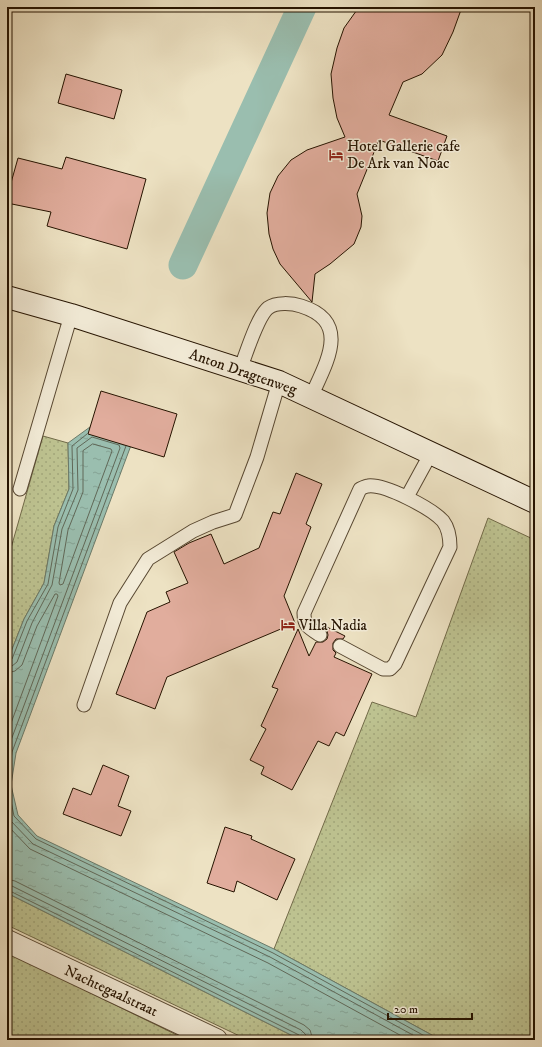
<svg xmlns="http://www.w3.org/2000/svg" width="542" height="1047" font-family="'IM FELL DW Pica',serif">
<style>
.grass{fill:url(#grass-dots);stroke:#716a48}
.water{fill:url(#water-ripples);stroke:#6b7a69}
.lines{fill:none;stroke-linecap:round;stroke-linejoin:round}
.shore{stroke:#606858;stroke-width:1}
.canal{stroke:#9abeaf;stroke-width:29}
.building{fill:#e1ad9d;stroke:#251300}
.service-casing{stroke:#574731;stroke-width:15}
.minor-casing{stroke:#574731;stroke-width:24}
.secondary-casing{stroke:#251300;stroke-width:24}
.service{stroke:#f3ecd8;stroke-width:13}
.minor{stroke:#f3ecd8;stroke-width:22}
.secondary{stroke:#f3ecd8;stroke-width:22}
.labels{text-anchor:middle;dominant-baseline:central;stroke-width:3;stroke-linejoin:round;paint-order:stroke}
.poi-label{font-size:15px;fill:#251300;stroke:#f3ecd8;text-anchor:start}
.street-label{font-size:15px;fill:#251300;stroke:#f3ecd8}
</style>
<defs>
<pattern id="grass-dots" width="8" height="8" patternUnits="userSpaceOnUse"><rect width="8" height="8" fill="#bdc290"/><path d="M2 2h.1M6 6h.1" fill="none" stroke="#a2a67a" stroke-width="1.8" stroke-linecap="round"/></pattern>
<pattern id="water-ripples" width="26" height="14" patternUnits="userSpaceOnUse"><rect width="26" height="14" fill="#9abeaf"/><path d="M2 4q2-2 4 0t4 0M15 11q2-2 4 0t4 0" fill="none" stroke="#85a295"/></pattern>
</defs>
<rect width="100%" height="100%" fill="#ede2c3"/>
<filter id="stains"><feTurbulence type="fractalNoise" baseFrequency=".005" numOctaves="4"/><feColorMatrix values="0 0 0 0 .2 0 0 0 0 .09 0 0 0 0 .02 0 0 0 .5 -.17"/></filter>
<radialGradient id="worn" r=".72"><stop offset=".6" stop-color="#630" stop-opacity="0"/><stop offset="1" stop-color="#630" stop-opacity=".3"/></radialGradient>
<path class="grass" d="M43 436 68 443 69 489 54 526 44 583 24 619 7 662V562Z
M488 518 535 540V1040H441L274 949 372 702 416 717Z
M7 893 301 1040H248L7 925Z
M7 952 187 1040H7Z"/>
<path class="water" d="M90 427 133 440 16 753 11 785 18 815 37 836 274 949 441 1040H301L7 893V662L24 619 44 583 54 526 69 489 68 443Z"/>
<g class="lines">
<path class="shore" d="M93 444 111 449 112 451 63 584 60 585 59 583 68 530 83 492V451Z
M126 446 12 752 8 786 14 816 36 839 273 953 432 1040
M7 662 12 659 27 621 48 584 58 527 73 489 72 446 87 434
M7 667 12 666 17 662 32 623 52 585 62 529 78 490 77 448 92 437 119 445 120 448 7 751
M7 673 15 671 22 665 37 626 55 594H57L58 596 7 734
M7 808 10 820 33 844 270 957 422 1040
M7 825 30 849 268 963 409 1040
M7 879 15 881 304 1025 310 1030 313 1040
M7 885 12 886 301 1030 306 1035 307 1040
M7 890 10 891 299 1035 301 1037 302 1040"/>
<path class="canal" d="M183 265 302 7"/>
</g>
<path class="building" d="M359 7H462L453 32 442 55 422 74 403 82 389 115 447 136 438 161 379 140 357 194 362 216 361 227 354 244 330 264 315 274 312 302 280 264 273 249 269 234 267 213 270 193 278 176 291 160 307 150 345 137 337 118 333 98 331 74 337 48 344 28Z
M66 74 122 90 114 119 58 103Z
M66 157 146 179 127 249 47 226 51 212 7 203V197L18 158 62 169Z
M101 391 177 414 164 457 88 434Z
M296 473 322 484 306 524 311 527 284 596 295 623 167 677 155 709 116 694 147 612 170 602 166 592 188 583 174 552 189 543 211 534 224 564 259 548 273 512 280 514Z
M325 626 345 636 343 639H336L333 643V650L336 653 334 657 372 674 344 736 336 732 329 746 318 741 292 790 261 774 264 767 250 760 266 729 261 726 278 689 272 687 298 629 309 656 316 642H323L327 639 328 635 327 631 324 628Z
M103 765 129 776 118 806 131 811 121 836 63 814 73 788 91 795Z
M225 827 252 836 251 839 295 859 277 900 237 881 234 892 207 883Z"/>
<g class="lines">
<defs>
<path id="service" d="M240 369C246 355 257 317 268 308 276 302 292 303 301 306 352 322 326 363 311 397
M20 489 71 315
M407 497 431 453
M320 635C309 628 304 626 304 613L360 489C362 488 366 486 368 486 385 484 431 508 443 521 449 529 450 538 450 547L395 664 390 669H383L340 646
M84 705 120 603 148 559 193 531 213 522 235 515 257 457 279 382"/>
<path id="minor" d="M7 941 216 1040"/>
<path id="secondary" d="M7 297 71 315 279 382 535 502"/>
</defs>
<use href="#service" class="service-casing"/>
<use href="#minor" class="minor-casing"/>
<use href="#secondary" class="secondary-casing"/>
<use href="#service" class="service"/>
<use href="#minor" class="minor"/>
<use href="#secondary" class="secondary"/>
</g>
<defs>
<symbol id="hotel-bare" viewBox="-9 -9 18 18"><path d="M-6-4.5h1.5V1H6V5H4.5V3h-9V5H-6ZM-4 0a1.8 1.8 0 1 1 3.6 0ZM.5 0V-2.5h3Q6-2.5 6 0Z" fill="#8f2418" stroke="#f3ecd8" stroke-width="2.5" paint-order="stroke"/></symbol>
</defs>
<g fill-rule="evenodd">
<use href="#hotel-bare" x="326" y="145" width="20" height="20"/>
<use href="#hotel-bare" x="278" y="615" width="20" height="20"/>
</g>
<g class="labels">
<g class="poi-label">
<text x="347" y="146">Hotel Gallerie cafe<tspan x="347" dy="17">De Ark van Noac</tspan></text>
<text x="299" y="625">Villa Nadia</text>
</g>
<g class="street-label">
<text transform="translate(243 372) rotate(19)">Anton Dragtenweg</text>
<text transform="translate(111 991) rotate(25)">Nachtegaalstraat</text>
</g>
</g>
<rect width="542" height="1047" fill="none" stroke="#ede2c3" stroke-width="24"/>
<rect x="8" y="8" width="526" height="1031" fill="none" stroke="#251300" stroke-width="2"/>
<rect x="12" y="12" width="518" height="1023" fill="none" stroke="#251300"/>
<path d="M388 1013v6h84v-6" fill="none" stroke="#251300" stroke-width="2"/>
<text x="394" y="1013" font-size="12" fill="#251300" stroke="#f3ecd8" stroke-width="3" paint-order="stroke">20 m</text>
<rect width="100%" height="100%" filter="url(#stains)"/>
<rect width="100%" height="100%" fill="url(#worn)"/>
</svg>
